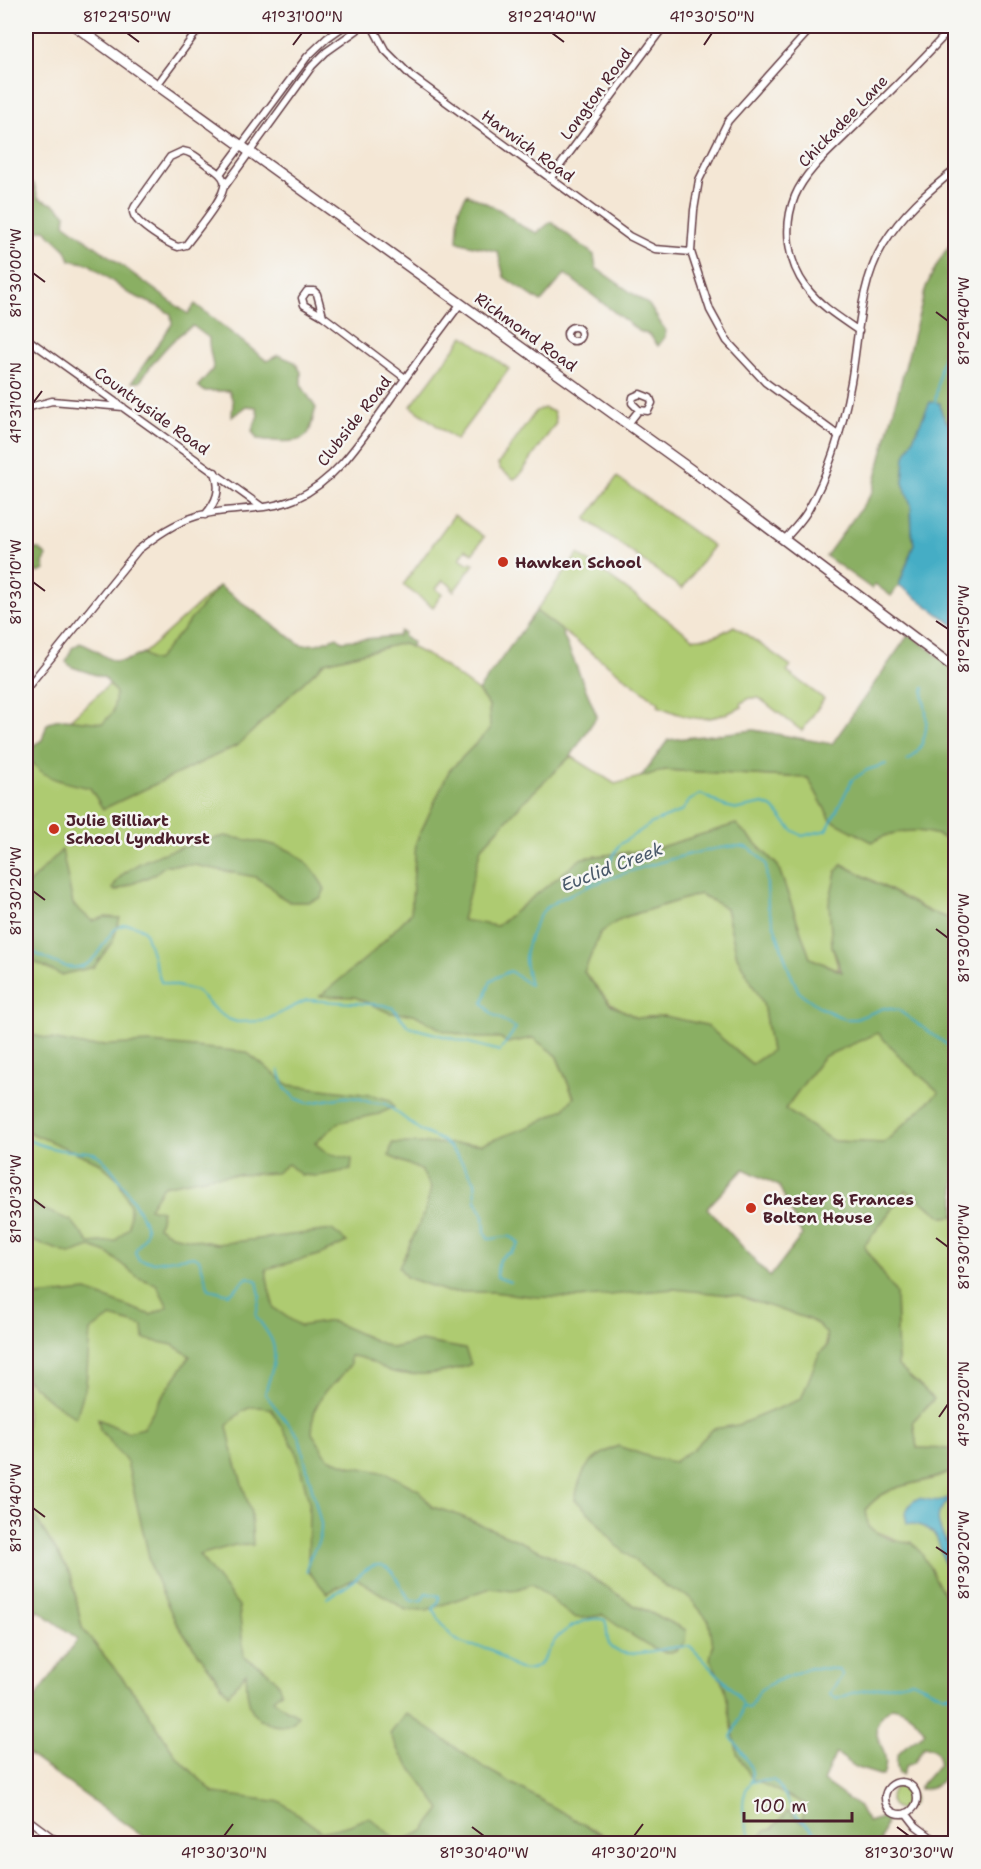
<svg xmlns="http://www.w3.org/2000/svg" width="981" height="1869" font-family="'Shantell Sans',sans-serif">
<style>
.green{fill:#aecb71;stroke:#7c754e;stroke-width:1.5}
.forest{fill:#8aaf63;stroke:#6a6747;stroke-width:1.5;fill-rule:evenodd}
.water{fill:#45adc5;stroke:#486678;stroke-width:1.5}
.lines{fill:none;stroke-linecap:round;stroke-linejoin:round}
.stream{stroke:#45adc5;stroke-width:2}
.street-casing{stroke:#643d44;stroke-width:9}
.primary-casing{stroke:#643d44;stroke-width:12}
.street{stroke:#fff;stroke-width:6}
.primary{stroke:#fff;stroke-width:9}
.ticks{fill:none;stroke:#4a1f2b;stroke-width:2}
.poi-dot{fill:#c8321e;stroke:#f6f6f2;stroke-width:2}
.labels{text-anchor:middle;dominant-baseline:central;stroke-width:5;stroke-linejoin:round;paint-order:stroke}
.street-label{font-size:16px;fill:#4a1f2b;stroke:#f6f6f2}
.poi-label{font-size:16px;font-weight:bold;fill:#4a1f2b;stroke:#f6f6f2;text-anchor:start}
.water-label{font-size:18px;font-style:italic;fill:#485869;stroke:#f6f6f2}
.neatline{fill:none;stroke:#4a1f2b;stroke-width:2}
.ticks-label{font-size:15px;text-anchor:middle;fill:#4a1f2b}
</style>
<rect width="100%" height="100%" fill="#f6f6f2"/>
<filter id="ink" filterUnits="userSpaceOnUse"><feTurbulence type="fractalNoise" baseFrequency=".0167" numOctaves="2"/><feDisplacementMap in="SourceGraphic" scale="12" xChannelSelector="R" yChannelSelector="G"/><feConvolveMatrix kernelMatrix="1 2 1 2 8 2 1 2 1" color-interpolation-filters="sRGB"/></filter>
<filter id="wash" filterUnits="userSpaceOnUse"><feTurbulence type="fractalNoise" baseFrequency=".008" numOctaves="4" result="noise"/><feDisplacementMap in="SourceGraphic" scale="24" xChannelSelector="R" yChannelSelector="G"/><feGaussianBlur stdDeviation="1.35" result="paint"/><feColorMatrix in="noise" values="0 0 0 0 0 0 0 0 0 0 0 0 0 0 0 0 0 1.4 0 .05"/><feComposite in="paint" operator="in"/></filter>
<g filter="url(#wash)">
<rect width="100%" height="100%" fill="#f4e7d5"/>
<path class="green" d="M464 336 509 369 456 440 411 406Z
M544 408 554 412 556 423 520 475 514 479 500 469 498 464 536 411Z
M617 477 713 546 682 589 586 519Z
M454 515 484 537 473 553 466 549 460 558 469 564 471 562 474 564 454 591 451 589 453 587 443 580 436 589 442 594 433 607 403 585Z
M578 554 693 638C709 639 720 635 734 626L791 666 787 672 824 699 802 731 759 698H750L741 703 742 707C706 724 694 721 658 706L659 703 536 611Z
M219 586 325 662 403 643 434 659 478 691 489 706 496 795 482 847 524 801 571 756 615 784 665 770 808 778 831 820 872 841C898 827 931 827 955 844V920L930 912 842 864 832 946 839 970 810 958 778 866 736 824 654 849 583 858 497 926 442 993 507 1043 533 1038 556 1055 574 1098 808 1319 820 1325 826 1333 836 1644 802 1823 788 1843H616L592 1828 427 1843H278L214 1793 176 1756 139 1699 82 1628 71 1575 32 1512 26 1507V759Z
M700 894 726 908 737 956 763 1003 771 1051 752 1064 705 1025 664 1016 637 1018 610 1003 584 972 600 933 622 918Z
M878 1032 906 1063 939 1092 884 1143 833 1141 785 1109 823 1057Z
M906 1190 943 1217 955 1216V1449L952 1450 917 1448 913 1421 934 1399 898 1366 896 1293 864 1246Z
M955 1470V1600H948C937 1584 917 1555 902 1544 893 1536 878 1534 868 1527L866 1509C893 1477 923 1488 955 1470Z
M890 1798a12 12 0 1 1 24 0a12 12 0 1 1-24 0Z"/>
<path class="forest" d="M26 180 34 184 38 198 55 205 66 214 65 224 188 314 195 304 267 361 278 355 295 362 301 372V385L316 408C313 416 312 425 309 432 302 447 271 440 257 439L252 431 258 415 256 407 246 406 232 417 233 401 229 391H204L198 386 213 369C213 358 208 349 209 338L193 326C176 333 150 365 140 382H132L172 324 171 314 157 306 128 293 89 264 70 260 66 250 45 230 26 232Z
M467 194 500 210 523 227 537 233 551 222 594 255 596 268 649 305 665 330V337L658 346 650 335 639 331 565 274 541 302 504 277 498 252C484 247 470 247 457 241L459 208Z
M955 239V431C946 421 941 417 940 403L903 483 911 505 912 533 914 544 899 585 891 596 875 584 872 589 826 556 872 493 926 287C934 270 942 253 955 239Z
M26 549H39L47 556 43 563 45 570 38 573 26 566Z
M219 586 301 645 317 644 337 637 342 641 398 636 400 631 404 633 403 636 413 643 410 647 403 643 325 662 238 745 103 809 90 788C70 783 42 780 31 760L34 745 42 740 47 724 55 720 65 719 103 723 113 712 116 693 105 678 72 667 66 662 72 648 80 643C110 654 108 672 143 653L149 659 156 661Z
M536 611 561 630 597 716 571 756 524 801 481 848 462 920 497 926 582 858 654 849 736 824 778 866 810 958 842 972 832 946 829 903 836 872 842 864 929 912 955 920V1216L943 1217 906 1190 864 1246 896 1293 898 1366 934 1399 913 1421 917 1448 955 1449V1470C924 1487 891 1478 866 1509L868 1527C881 1536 896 1544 912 1542 928 1558 935 1581 947 1600H955V1768C945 1777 936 1790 920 1789V1786L939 1764C939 1753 935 1748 924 1746L914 1763 906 1766 902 1775 899 1774C889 1748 910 1746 925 1732 917 1719 906 1709 892 1707 855 1734 896 1744 883 1776L857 1768 836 1753 823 1781 858 1806 868 1822 888 1816 881 1839 882 1843H760L759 1838 765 1831 772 1829 788 1811 802 1823 805 1804 752 1779 737 1753 725 1688 710 1659 713 1646 709 1621 689 1597 665 1586 616 1545 594 1518 575 1499C581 1468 589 1458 618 1446L650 1457 674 1462 694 1448 713 1429 738 1425 801 1399 819 1354 828 1345 826 1333 819 1325 808 1319 738 1296 674 1289 578 1298 537 1297 492 1292H448L406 1277 399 1267 425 1212 431 1188 421 1170 389 1156 392 1143 482 1144 531 1126 564 1109 574 1097 556 1055 533 1038 507 1043 501 1038H475L442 1030 414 1014 390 1013 355 997 320 996 372 953 411 913 416 842 449 771 490 729 489 706 478 691ZM700 894 726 908 737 956 763 1003 771 1051 752 1064 706 1025 664 1016 637 1018 610 1004 584 972 600 933 622 918ZM878 1033 906 1063 939 1092 884 1143 833 1141 785 1109 823 1057ZM744 1169 779 1186 802 1235 770 1277 707 1208Z
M909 634 955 669V844C931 827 898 827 872 842L831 820 808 778 665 770 641 777 668 740 754 730 832 744Z
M225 836C274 846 298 840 325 889L321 898 309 902H290L278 895 270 886 255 877 194 865H166L153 875 115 891 113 889C121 859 198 843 225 836Z
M62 850 73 904 92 921 105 917 120 918 113 941 94 967 61 975 26 958V886Z
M26 1034 87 1046 152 1043 246 1052 289 1085 372 1095 390 1100 394 1107 379 1114 340 1122 315 1143 327 1153 352 1159 351 1170 317 1176 301 1175 288 1164 276 1173 213 1176 163 1186 149 1208 162 1211 158 1227 171 1235 217 1244 332 1230 347 1242 319 1255 266 1269 269 1289 274 1308 300 1326 331 1321 392 1348 421 1341 465 1349 471 1364C452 1373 410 1378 390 1371 377 1366 365 1356 350 1356V1365L337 1381 325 1391 314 1411 312 1433 328 1458 350 1466 386 1473 419 1490 432 1507 453 1513 515 1539 577 1568 634 1605 686 1630 685 1642C679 1649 674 1653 665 1652 651 1650 615 1624 603 1615 594 1616 583 1620 574 1617 566 1614 544 1591 532 1584L512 1591 491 1588 427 1610H406L356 1578 327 1593 308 1571 309 1502 296 1451 271 1409C249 1403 241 1410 227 1426L234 1457 251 1513 253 1545H235L199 1555 239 1606 244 1657C260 1666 277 1674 281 1692L273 1699 286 1709 298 1715C291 1734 259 1725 252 1710 246 1697 247 1686 246 1673L228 1694 176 1623 152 1570 127 1462 100 1430 98 1419 127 1432 143 1428 159 1401 190 1356 173 1345 144 1339 143 1326 111 1317 90 1331 86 1385 76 1418 51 1401 26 1379V1297L87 1291 151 1315 168 1307 156 1284 139 1278 109 1254 91 1247 70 1254 26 1239V1202L72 1221 89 1243 115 1241 129 1227 130 1206 118 1179 98 1162 26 1131Z
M26 1507 32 1512 71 1575 82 1628 139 1699 176 1756 214 1793 281 1802 322 1832 350 1825 369 1817 399 1842 424 1831 441 1809 402 1756 390 1734 406 1713 485 1768 616 1843H152L26 1753V1711L78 1639 38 1610 31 1619 26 1614Z"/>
<path class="water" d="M930 402 940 403C941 417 946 421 955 431 956 450 946 471 956 489L955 626 899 585 914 544 912 533 911 505 903 483 905 456Z
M951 1497 955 1499C913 1517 965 1551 949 1570L945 1567C937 1538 939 1527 907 1523L905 1514C917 1487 925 1504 941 1500 945 1500 947 1498 951 1497Z"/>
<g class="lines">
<path class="stream" d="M935 403 940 369 956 306
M907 761C925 750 929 726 925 706 924 699 922 695 924 688
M587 886 608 866 619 845 652 823 682 811 689 801 701 794 724 806 738 809 764 804 773 808 791 829 802 836 827 830 852 780 867 770 886 764
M26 939C30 952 37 955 49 960 60 965 73 971 85 965 105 955 107 920 133 925 139 927 141 927 145 932L161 982 197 991 216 1011 228 1019 237 1022 264 1021 307 1000 384 1005 393 1008 409 1027 500 1051 516 1028 492 1014 483 1003 491 980 510 971 530 985C528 976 525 966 525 958 526 945 535 921 543 911 561 889 717 840 745 847 754 849 760 858 766 864L768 907 789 970 799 992 821 1008 845 1019H856L884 1008 898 1010 956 1051
M279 1070 285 1088 295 1098 308 1103 345 1097 358 1098 369 1102 386 1104 421 1131 443 1141 457 1155 475 1181 476 1201 484 1216 485 1233 489 1239C502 1239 510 1231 519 1244L511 1253C498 1255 497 1265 497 1277L510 1282
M26 1139C39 1145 55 1150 70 1151 78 1152 86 1151 93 1153 107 1156 144 1214 146 1228 147 1239 138 1243 135 1252L139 1260 154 1262 194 1256 199 1259 209 1289 229 1294C237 1290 240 1283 248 1277L257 1281 260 1295 256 1316C261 1324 268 1332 272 1341 279 1358 269 1377 265 1394L299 1437 321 1524C322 1549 306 1552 307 1572
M327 1598C334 1594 341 1590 347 1586 359 1577 375 1554 391 1571 400 1581 402 1592 412 1601L422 1600 426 1593 439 1596V1602L433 1609C441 1623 450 1640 467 1645 474 1647 482 1646 489 1649 501 1654 507 1666 520 1669 542 1674 546 1652 556 1639 566 1627 591 1615 605 1620 608 1628 606 1636 609 1644 622 1666 671 1642 691 1647L737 1694 743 1705 740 1718 731 1737C737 1747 754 1764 752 1778 752 1782 747 1786 746 1790 739 1807 746 1829 755 1844
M743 1707 750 1708 760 1690 772 1683 808 1668 838 1669 843 1675 829 1694 837 1699 852 1693 912 1681 943 1695H956
M751 1782 773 1780C785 1789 787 1804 796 1815 806 1827 821 1835 834 1844"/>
</g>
</g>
<g filter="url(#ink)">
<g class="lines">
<defs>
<path id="street" d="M372 26 385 50 411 76 629 236 655 249 691 252
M813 26 728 121 699 180 694 210 691 252 710 310 727 341 765 382 839 436
M157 85 201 26
M183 151C192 152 199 159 207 165 213 169 222 173 224 181 228 195 195 232 186 245L178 247C168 244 137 224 134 215 132 211 133 210 135 206L170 157Z
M220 174 307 57 327 38 344 26
M550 179 664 26
M225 186 312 66 326 52 357 30 360 26
M323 316 304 305 302 298 307 291H314L317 294 323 316 405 378
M567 334a7 7 0 1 1 14 0a7 7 0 1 1-14 0Z
M859 331C840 318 820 306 806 287 787 261 783 226 795 196 806 170 831 150 851 130 886 96 921 62 953 26
M26 338 262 507
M640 394 650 398 652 403 648 411 639 410 632 403 633 397Z
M26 408 52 401 123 407
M628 424 639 410
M205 515C217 501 221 490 215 472
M784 540C792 531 801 522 807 512 830 472 843 427 851 382 859 337 859 285 883 245 902 214 928 191 956 169
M26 689 138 550C156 536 174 523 197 516 229 507 264 512 295 499 342 478 369 427 399 387 419 359 440 331 461 303
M885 1798a16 16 0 1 1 32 0a16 16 0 1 1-32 0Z
M906 1813 916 1826 940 1844
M26 1818 61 1844"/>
<path id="primary" d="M75 26 690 469 956 669"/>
</defs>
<use href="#street" class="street-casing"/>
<use href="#primary" class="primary-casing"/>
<use href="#street" class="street"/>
<use href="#primary" class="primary"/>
</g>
</g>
<path class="ticks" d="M127 33 139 42M552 33 564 42M293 45 302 33M704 45 712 33M33 273 45 282M936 312 948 321M33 403 42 391M33 582 45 591M936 621 948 629M33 891 45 900M936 929 948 938M33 1199 45 1208M936 1238 948 1247M939 1417 948 1404M33 1508 45 1517M936 1547 948 1555M472 1827 484 1836M897 1827 909 1836M224 1836 233 1824M634 1836 643 1824"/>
<g class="poi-dot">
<circle cx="503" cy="562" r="6"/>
<circle cx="54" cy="829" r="6"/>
<circle cx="751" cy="1208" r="6"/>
</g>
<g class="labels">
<g class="street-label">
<text transform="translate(596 94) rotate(-54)">Longton Road</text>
<text transform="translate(843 121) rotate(-46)">Chickadee Lane</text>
<text transform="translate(528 146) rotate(36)">Harwich Road</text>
<text transform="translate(526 332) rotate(36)">Richmond Road</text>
<text transform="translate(152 411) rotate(36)">Countryside Road</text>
<text transform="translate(354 421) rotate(-52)">Clubside Road</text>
</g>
<g class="poi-label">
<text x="515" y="562">Hawken School</text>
<text x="66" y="820">Julie Billiart<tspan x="66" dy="18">School Lyndhurst</tspan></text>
<text x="763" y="1199">Chester &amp; Frances<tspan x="763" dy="18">Bolton House</tspan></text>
</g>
<g class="water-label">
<text transform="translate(612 867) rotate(-21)">Euclid Creek</text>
</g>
</g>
<rect width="981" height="1869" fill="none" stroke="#f6f6f2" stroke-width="66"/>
<path d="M744 1812v9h108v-9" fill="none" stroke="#4a1f2b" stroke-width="3"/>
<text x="753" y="1812" font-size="18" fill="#4a1f2b" stroke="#f6f6f2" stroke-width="4.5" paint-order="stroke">100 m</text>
<rect x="33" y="33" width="915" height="1803" class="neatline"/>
<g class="ticks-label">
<text x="127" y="22">81°29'50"W</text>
<text x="302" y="22">41°31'00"N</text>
<text x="552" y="22">81°29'40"W</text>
<text x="712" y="22">41°30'50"N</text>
<text transform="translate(16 273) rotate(-90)" y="5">81°30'00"W</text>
<text transform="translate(964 321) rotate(-90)" y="5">81°29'40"W</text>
<text transform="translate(16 403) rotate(-90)" y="5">41°31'00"N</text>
<text transform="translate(16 582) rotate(-90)" y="5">81°30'10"W</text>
<text transform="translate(964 629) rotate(-90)" y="5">81°29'50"W</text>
<text transform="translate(16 891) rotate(-90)" y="5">81°30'20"W</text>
<text transform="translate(964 938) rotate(-90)" y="5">81°30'00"W</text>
<text transform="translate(16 1199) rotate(-90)" y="5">81°30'30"W</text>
<text transform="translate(964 1247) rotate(-90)" y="5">81°30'10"W</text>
<text transform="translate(964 1404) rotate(-90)" y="5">41°30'20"N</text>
<text transform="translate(16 1508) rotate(-90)" y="5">81°30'40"W</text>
<text transform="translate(964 1555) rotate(-90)" y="5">81°30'20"W</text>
<text x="224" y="1858">41°30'30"N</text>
<text x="484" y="1858">81°30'40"W</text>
<text x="634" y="1858">41°30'20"N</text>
<text x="909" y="1858">81°30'30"W</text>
</g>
</svg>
